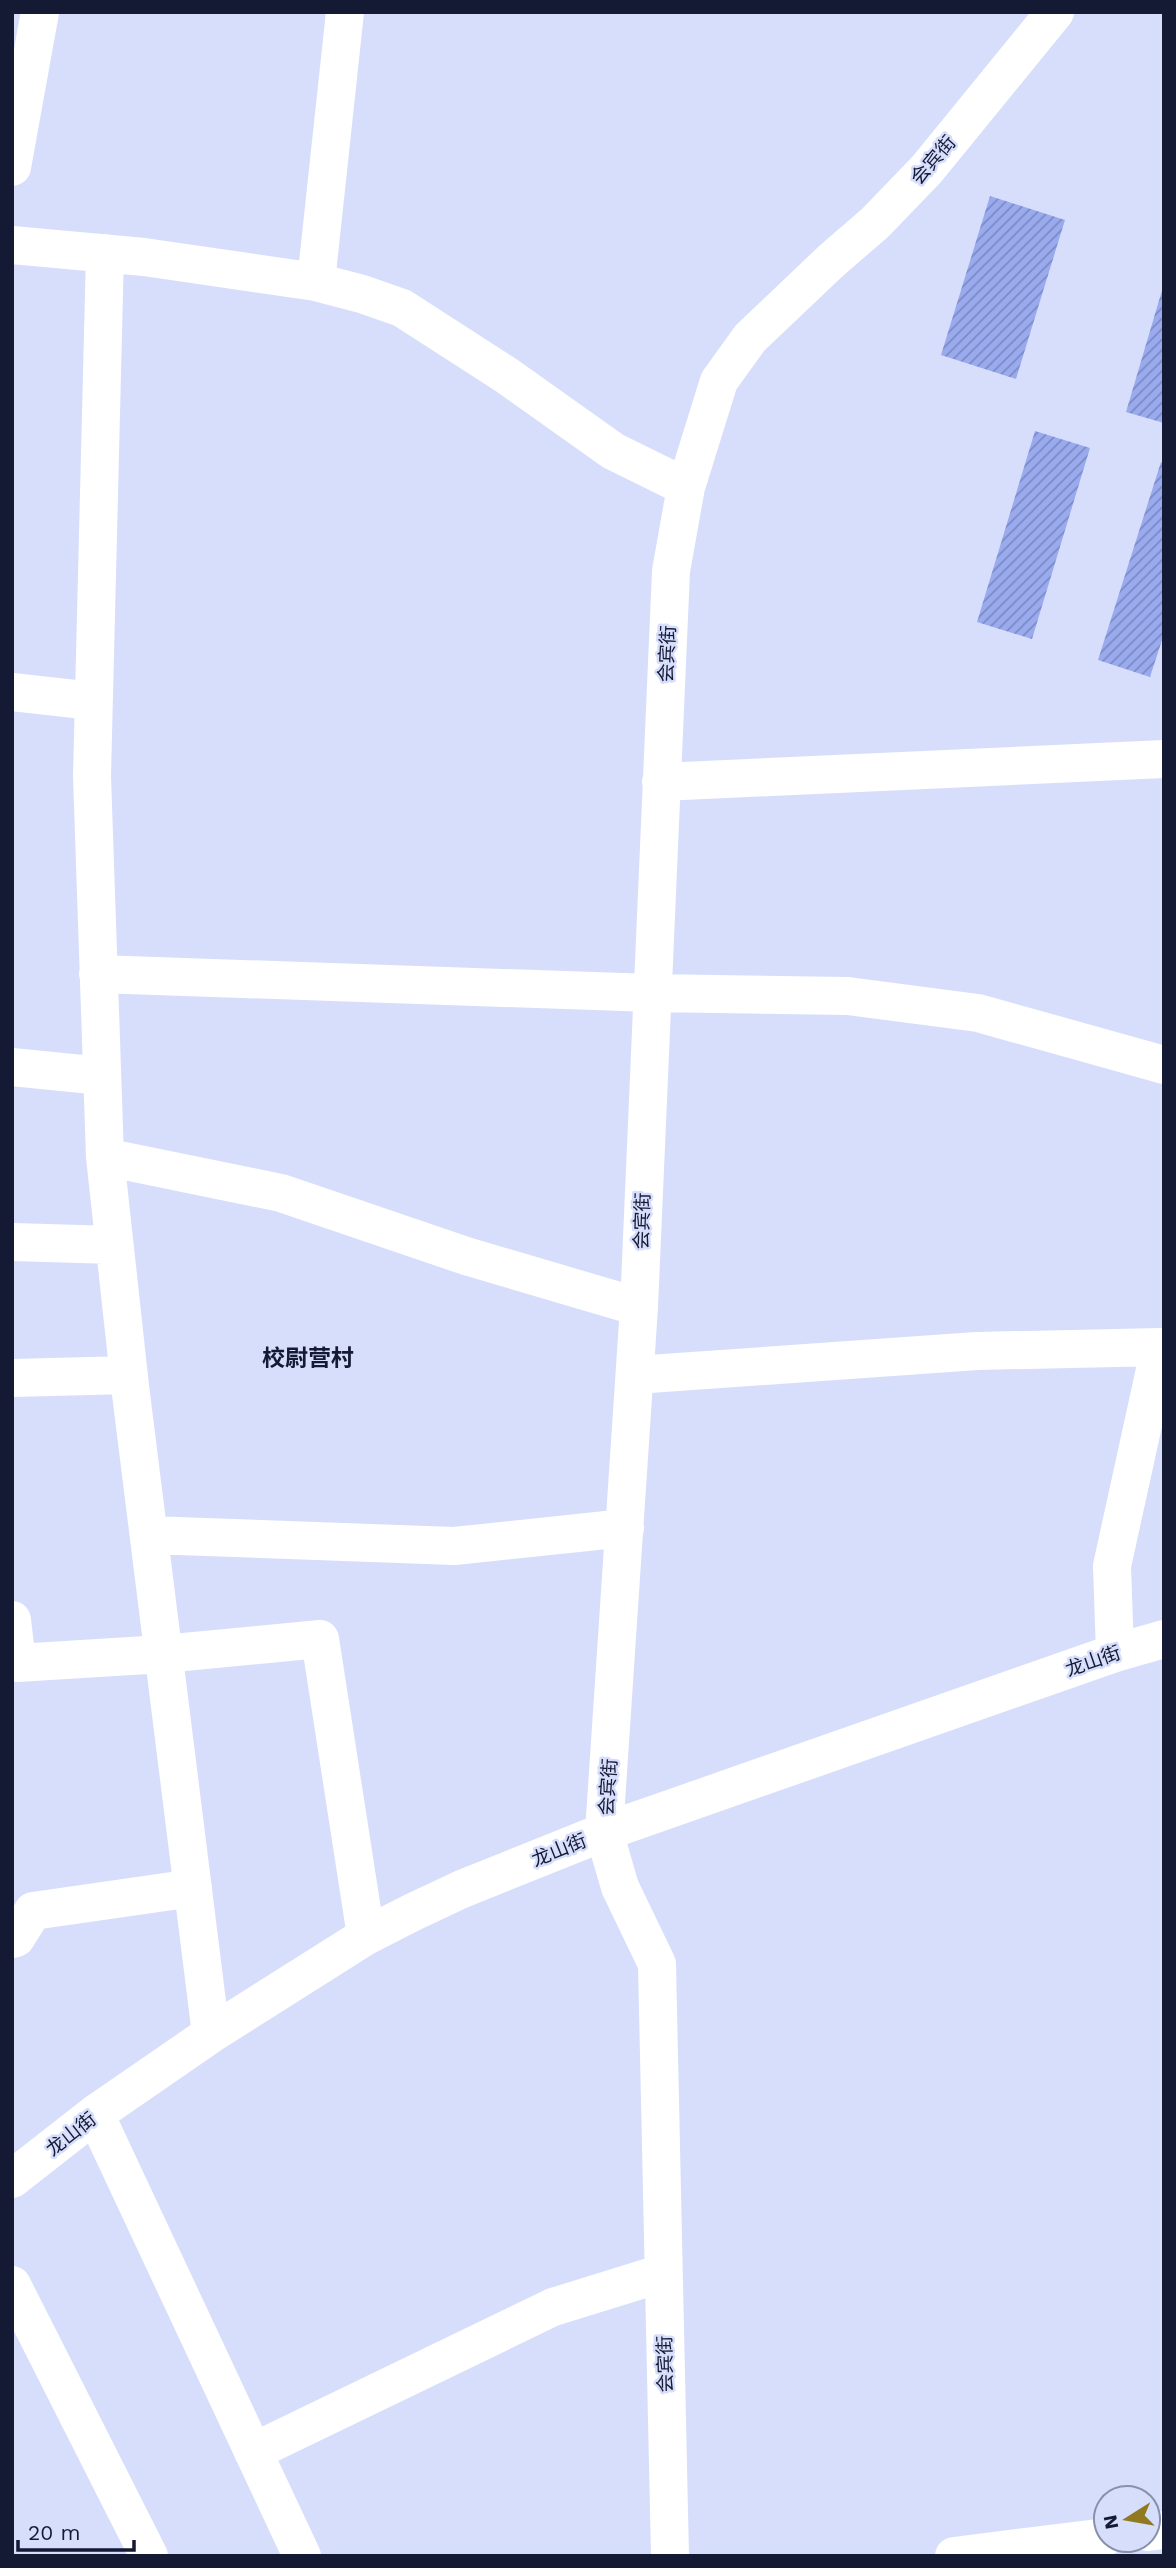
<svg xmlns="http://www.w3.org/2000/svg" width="1176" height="2568" font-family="'Work Sans','Noto Sans SC',sans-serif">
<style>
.building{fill:url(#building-hatch)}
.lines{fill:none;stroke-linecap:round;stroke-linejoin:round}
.minor{stroke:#fff;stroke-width:38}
.labels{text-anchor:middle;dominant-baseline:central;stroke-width:5;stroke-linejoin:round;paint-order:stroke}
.street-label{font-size:19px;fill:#151a34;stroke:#d6defb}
.quarter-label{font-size:23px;font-weight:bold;fill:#151a34;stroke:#d6defb}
</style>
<defs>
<pattern id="building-hatch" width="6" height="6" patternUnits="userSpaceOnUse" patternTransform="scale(1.75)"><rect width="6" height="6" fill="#9aaaef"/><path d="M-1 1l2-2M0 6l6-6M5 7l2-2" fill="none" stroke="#7c8ac2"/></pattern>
</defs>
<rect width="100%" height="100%" fill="#d6defb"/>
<path class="building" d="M990 196 1065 220 1016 379 941 355Z
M1163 287H1164V423L1126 412Z
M1035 431 1090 448 1032 639 977 622Z
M1161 462 1164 463V634L1150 677 1098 660Z"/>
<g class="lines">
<path class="minor" d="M12 167 40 12
M12 245 144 257 316 282 362 294 402 308 506 375 613 451 686 487
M105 253 92 776 105 1157 130 1386 211 2034
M316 282 345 12
M12 692 93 701
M661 782 1164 759
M98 974 651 993 848 996 978 1013 1164 1065
M12 1067 102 1076
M105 1157 281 1193 466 1256 639 1307
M12 1242 114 1245
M635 1375 977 1351 1160 1347 1112 1566 1115 1653
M12 1378 129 1375
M149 1535 454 1546 625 1528
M12 1620 17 1663 163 1654 320 1639 366 1936
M12 1939 16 1938 33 1911 193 1888
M95 2114 302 2556
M12 2179 95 2114 211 2034 366 1936 413 1912 462 1889 604 1832 1115 1653 1164 1639
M12 2285 149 2556
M253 2452 553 2307 663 2273
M1148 2532 1164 2530
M670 2556 657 1964 620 1887 604 1832 639 1307 671 571 686 487 719 381 750 338 831 261 875 223 927 169 1055 12
M954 2556 1106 2537"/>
</g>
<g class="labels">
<g class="street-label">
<text transform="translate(933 160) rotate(-49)">会宾街</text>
<text transform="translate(667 654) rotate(-87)">会宾街</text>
<text transform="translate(642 1221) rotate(-88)">会宾街</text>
<text transform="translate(1093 1661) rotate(-19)">龙山街</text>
<text transform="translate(608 1787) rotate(-86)">会宾街</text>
<text transform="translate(559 1850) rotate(-22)">龙山街</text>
<text transform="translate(71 2134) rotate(-38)">龙山街</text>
<text transform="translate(665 2364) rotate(-91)">会宾街</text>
</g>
<g class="quarter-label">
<text x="308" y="1358">校尉营村</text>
</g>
</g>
<rect width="1176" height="2568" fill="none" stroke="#151a34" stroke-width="28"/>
<g transform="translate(1127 2519) rotate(259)"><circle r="33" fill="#d6defb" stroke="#8990ab" stroke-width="2"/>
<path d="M0-5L12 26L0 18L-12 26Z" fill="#90791e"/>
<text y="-10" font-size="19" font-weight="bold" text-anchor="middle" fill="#151a34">N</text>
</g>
<path d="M18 2540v10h116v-10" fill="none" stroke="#151a34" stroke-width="3.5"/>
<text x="28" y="2540" font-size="21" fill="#151a34" stroke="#d6defb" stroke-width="5" paint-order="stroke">20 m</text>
</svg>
